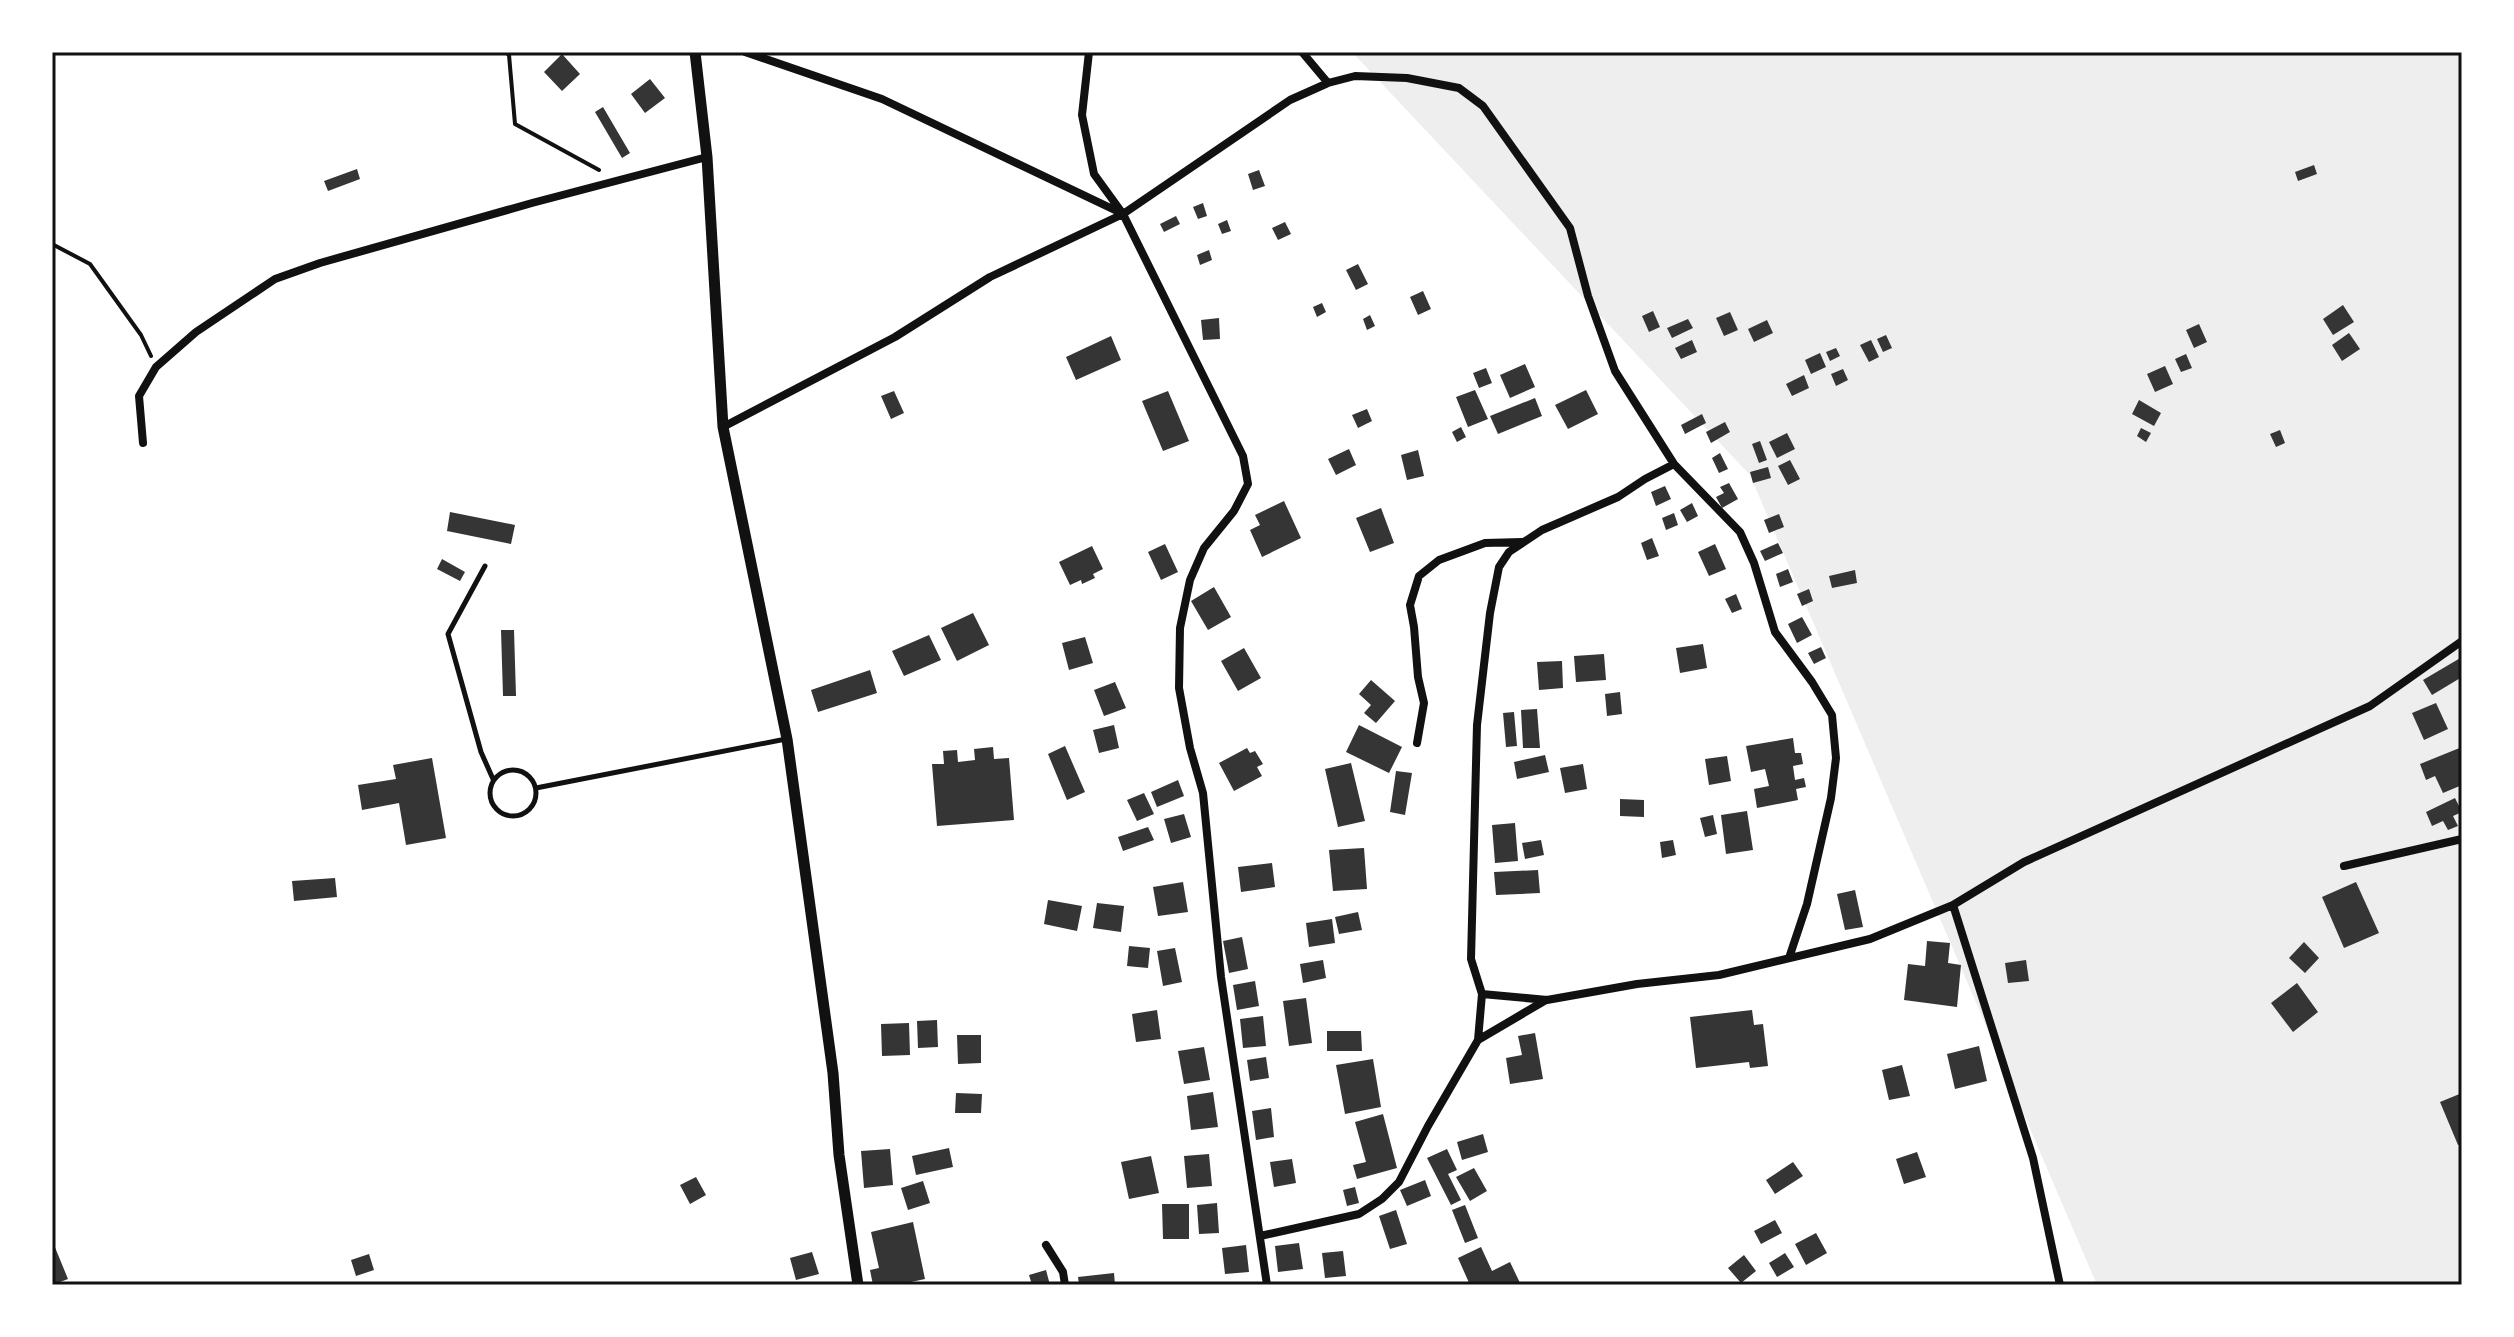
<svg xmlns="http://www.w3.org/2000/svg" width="2514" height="1337" font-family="'DM Sans',sans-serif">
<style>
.green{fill:#eee}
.building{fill:#353535}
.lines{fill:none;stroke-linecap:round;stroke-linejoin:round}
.path{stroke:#111;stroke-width:4}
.service{stroke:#111;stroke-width:5}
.minor{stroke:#111;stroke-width:8}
.tertiary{stroke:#111;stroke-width:11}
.neatline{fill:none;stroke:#111;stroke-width:3}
</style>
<rect width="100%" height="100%" fill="#fff"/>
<path class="green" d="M1352 52H2462V1285H2097L1750 475Z"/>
<path class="building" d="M562 54 580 74 562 91 544 72Z
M650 79 665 98 645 113 631 94Z
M603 107 630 153 622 158 595 112Z
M2314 165 2317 174 2298 181 2295 172Z
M357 169 360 179 328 191 324 181Z
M1259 170 1265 186 1253 190 1248 174Z
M1203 203 1207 216 1198 219 1193 207Z
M1176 216 1180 224 1164 232 1160 224Z
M1227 220 1231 231 1222 234 1218 224Z
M1285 222 1291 234 1278 240 1272 228Z
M1209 250 1212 260 1200 265 1197 255Z
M1358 264 1368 284 1356 290 1346 270Z
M1423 291 1431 309 1418 315 1410 297Z
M1322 303 1326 312 1317 317 1313 307Z
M2343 305 2354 322 2333 335 2323 319Z
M1653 311 1660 327 1649 332 1642 316Z
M1730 312 1738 330 1724 336 1716 318Z
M1370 315 1375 326 1367 330 1363 319Z
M1219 318 1220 339 1203 340 1201 320Z
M1688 319 1693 328 1672 338 1667 328Z
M1767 320 1773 333 1754 342 1748 329Z
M2199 324 2207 342 2194 348 2186 330Z
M2349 333 2360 349 2342 361 2332 345Z
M1886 335 1892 348 1883 352 1877 339Z
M1111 336 1121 360 1076 380 1066 357Z
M1692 340 1697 352 1681 359 1675 348Z
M1871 340 1879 357 1869 362 1860 345Z
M1836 348 1840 356 1830 361 1826 352Z
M1820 353 1826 367 1811 374 1805 360Z
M2186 354 2192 368 2181 372 2175 359Z
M1525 364 1535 387 1510 398 1500 375Z
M2165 366 2173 384 2155 392 2147 374Z
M1486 368 1492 383 1479 388 1473 373Z
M1843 369 1848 380 1836 386 1831 374Z
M1804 375 1809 388 1792 396 1786 384Z
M1475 390 1488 419 1468 427 1456 397Z
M1586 390 1598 414 1568 429 1555 405Z
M894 391 904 413 891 419 881 396Z
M1168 391 1189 441 1163 451 1142 401Z
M1535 398 1542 416 1498 434 1490 416Z
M2139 400 2161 413 2154 426 2132 414Z
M1367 409 1372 421 1358 428 1352 415Z
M1702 414 1706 423 1685 434 1681 425Z
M1725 422 1730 432 1711 443 1706 432Z
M1461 427 1466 437 1457 442 1452 432Z
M2141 428 2151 433 2146 442 2137 436Z
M2280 430 2285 443 2276 447 2270 434Z
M1787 433 1795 449 1777 458 1769 442Z
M1760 441 1767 460 1759 463 1752 444Z
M1349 449 1356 465 1336 475 1328 459Z
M1418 450 1424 476 1407 480 1401 455Z
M1720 453 1728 469 1719 473 1712 458Z
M1790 460 1800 479 1788 485 1778 466Z
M1768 467 1771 478 1753 483 1750 472Z
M1729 483 1738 499 1722 508 1716 497 1724 493 1720 487Z
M1665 486 1671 499 1656 506 1651 492Z
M1284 501 1301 538 1262 557 1250 530 1260 525 1255 515Z
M1692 503 1698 516 1687 522 1680 510Z
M1381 508 1394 543 1370 552 1356 518Z
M450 512 515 525 511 544 447 531Z
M1674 513 1678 525 1666 530 1662 518Z
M1779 514 1784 527 1769 533 1764 520Z
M1652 538 1659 556 1647 560 1641 543Z
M1778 543 1783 553 1765 561 1760 551Z
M1165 544 1178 572 1161 580 1148 552Z
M1715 544 1726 569 1709 576 1698 552Z
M1092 546 1103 569 1093 574 1095 578 1082 584 1081 580 1070 585 1059 562Z
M442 559 465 572 460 581 437 569Z
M1788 569 1793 582 1780 587 1776 574Z
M1855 570 1857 583 1832 588 1829 576Z
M1214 587 1231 617 1208 630 1191 601Z
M1809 589 1813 601 1802 606 1797 594Z
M1736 594 1742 609 1732 613 1725 599Z
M973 613 989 645 957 661 941 628Z
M1802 617 1812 635 1797 643 1788 624Z
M501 630H514L516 696H503Z
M929 635 941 660 904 676 892 651Z
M1085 637 1093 663 1069 670 1062 643Z
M1703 644 1707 668 1680 673 1676 648Z
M1821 647 1826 658 1814 664 1808 653Z
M1244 648 1261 678 1238 691 1221 661Z
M1604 654 1606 680 1576 682 1574 656Z
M2462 657V677L2432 695 2423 680Z
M1562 661 1563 688 1539 690 1537 662Z
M870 670 877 693 818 712 811 690Z
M1371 680 1395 701 1376 723 1364 713 1371 705 1359 694Z
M1115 682 1126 708 1104 716 1094 690Z
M1620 692 1622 714 1607 716 1605 694Z
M2436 703 2448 729 2424 740 2412 713Z
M1537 709 1540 748H1523L1521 710Z
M1514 712 1517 746 1506 747 1503 713Z
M1114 725 1119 748 1099 753 1093 730Z
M1359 725 1402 747 1389 773 1346 752Z
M1793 738 1795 753H1801L1803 764 1793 766 1795 780 1804 778 1806 787 1796 789 1798 800 1757 808 1754 789 1769 786 1765 769 1751 772 1746 746Z
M1065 746 1085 792 1067 800 1048 754Z
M993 747 994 759 1009 758 1014 820 937 826 932 764H944L943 751 957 750 958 762 975 760 974 749Z
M2462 747V785L2443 793 2435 776 2426 780 2420 764Z
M1247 748 1250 753 1255 751 1263 764 1257 767 1262 776 1234 791 1219 763Z
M1545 755 1549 772 1517 779 1514 762Z
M1727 756 1731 781 1709 785 1705 759Z
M432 758 446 838 406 845 399 803 362 810 358 785 396 779 393 765Z
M1351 763 1365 821 1338 827 1325 769Z
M1583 764 1587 789 1565 793 1560 768Z
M1396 771 1412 773 1405 815 1390 812Z
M1178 780 1184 796 1157 807 1151 792Z
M1144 793 1154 814 1137 821 1127 800Z
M2455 798 2462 812 2453 816 2458 826 2448 830 2443 821 2432 826 2426 812Z
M1620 799 1644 800V817L1620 816Z
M1747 811 1753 850 1726 854 1721 815Z
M1184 814 1191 837 1171 843 1164 819Z
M1713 815 1717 834 1705 837 1700 818Z
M1515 823 1518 861 1495 863 1492 825Z
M1148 827 1154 840 1123 851 1118 837Z
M1541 840 1544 855 1525 859 1522 843Z
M1673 840 1676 855 1662 858 1660 842Z
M1364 848 1367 889 1333 891 1329 850Z
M1272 863 1275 887 1241 892 1238 867Z
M1538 870 1540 893 1496 895 1494 872Z
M335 878 337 897 294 901 292 881Z
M1183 882 1188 912 1158 916 1153 887Z
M2356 882 2379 933 2344 948 2322 897Z
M1855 890 1863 927 1845 930 1837 894Z
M1048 900 1082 906 1077 931 1044 924Z
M1097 903 1124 906 1121 932 1093 928Z
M1358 912 1362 930 1339 934 1335 917Z
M1332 919 1335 943 1309 947 1306 923Z
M1242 937 1248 969 1229 973 1223 941Z
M1927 941 1950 943 1948 963 1961 965 1957 1007 1904 1000 1908 964 1925 966Z
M2304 942 2319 958 2305 973 2289 958Z
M1129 946 1150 948 1148 968 1127 966Z
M1175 948 1182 982 1163 986 1157 951Z
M1323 960 1326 978 1303 983 1300 964Z
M2026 960 2029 981 2008 983 2005 963Z
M1255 981 1259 1006 1237 1010 1233 985Z
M2297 983 2318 1012 2293 1032 2271 1003Z
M1306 998 1312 1043 1289 1046 1283 1001Z
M1157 1010 1161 1039 1136 1042 1132 1014Z
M1752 1010 1754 1025 1763 1024 1768 1066 1750 1068 1749 1062 1696 1068 1690 1017Z
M1263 1016 1266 1046 1243 1048 1240 1019Z
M937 1020 938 1047 918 1048 917 1021Z
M909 1023 910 1055 882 1056 881 1024Z
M1327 1031H1361L1362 1051H1327Z
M1535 1033 1543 1079 1510 1084 1506 1058 1522 1055 1518 1036Z
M957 1035H981V1063L958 1064Z
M1979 1046 1987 1081 1955 1089 1947 1054Z
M1204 1047 1210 1080 1184 1084 1178 1051Z
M1266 1057 1269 1078 1250 1081 1247 1060Z
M1373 1059 1381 1107 1345 1114 1336 1065Z
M1902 1065 1910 1096 1889 1100 1882 1070Z
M1213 1092 1218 1127 1191 1130 1187 1096Z
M956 1093 982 1094 981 1113H955Z
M2462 1093V1144L2458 1145 2440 1102Z
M1271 1108 1274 1137 1256 1140 1252 1111Z
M1383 1114 1397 1168 1357 1179 1353 1165 1366 1162 1355 1122Z
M1483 1134 1488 1152 1462 1160 1457 1142Z
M949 1148 953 1167 916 1175 912 1156Z
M890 1149 893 1185 864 1188 861 1151Z
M1447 1149 1457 1170 1448 1174 1461 1200 1451 1205 1427 1158Z
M1917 1152 1926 1177 1904 1184 1896 1159Z
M1209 1154 1212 1186 1187 1188 1184 1156Z
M1151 1156 1159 1193 1129 1199 1121 1162Z
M1292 1159 1296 1183 1274 1187 1270 1162Z
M1793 1162 1803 1176 1775 1194 1766 1180Z
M1474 1168 1487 1191 1470 1201 1456 1177Z
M696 1177 706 1195 690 1204 680 1185Z
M1425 1180 1431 1196 1407 1206 1400 1190Z
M923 1181 930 1203 908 1210 901 1188Z
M1355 1187 1359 1203 1347 1206 1343 1190Z
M1217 1203 1219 1233 1199 1234 1197 1205Z
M1162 1204H1189V1239H1163Z
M1465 1205 1478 1238 1465 1243 1452 1210Z
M1396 1210 1407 1244 1390 1249 1379 1216Z
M1775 1220 1782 1233 1761 1244 1754 1231Z
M913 1222 925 1279 897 1285H873L870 1270 879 1268 871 1232Z
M1816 1233 1827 1253 1806 1265 1795 1244Z
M52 1240 68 1279 52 1285Z
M1299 1243 1303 1269 1278 1272 1275 1246Z
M1246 1245 1249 1272 1225 1274 1222 1248Z
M1481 1247 1492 1271 1510 1262 1521 1285H1470L1458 1258Z
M1343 1251 1346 1276 1325 1278 1322 1253Z
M812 1252 819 1274 796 1280 790 1258Z
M1785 1253 1794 1267 1777 1277 1769 1263Z
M369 1254 374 1270 356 1276 351 1260Z
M1744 1255 1756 1271 1741 1283 1728 1268Z
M1046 1270 1050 1285H1032L1029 1275Z
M1114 1273 1115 1285H1079L1078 1277Z"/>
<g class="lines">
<path class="path" d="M505 52 509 55 515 124 599 170
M52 244 90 264 141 335 151 356"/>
<path class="service" d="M485 566 448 634 481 752 493 779
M490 793a23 23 0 1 1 46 0a23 23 0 1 1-46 0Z
M536 788 786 739"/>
<path class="minor" d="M745 52 882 99 1119 212
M1089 52 1082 115 1094 174 1123 214 1243 456 1248 484 1234 511 1204 548 1190 580 1180 628 1179 688 1190 748 1203 793 1221 977 1267 1285
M1302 52 1328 83
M723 427 895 337 990 277 1123 214 1290 100 1328 83 1355 76 1407 78 1459 88 1483 106 1570 228 1588 296 1615 371 1674 464 1740 532 1754 563 1775 632 1812 682 1832 715 1836 758 1831 798 1807 904 1789 958
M143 443 139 396 156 367 196 332 275 279 320 263 532 203 707 157
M1417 743 1424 703 1418 677 1414 627 1410 605 1419 576 1439 560 1485 543 1522 542
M2344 866 2462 839
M1953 905 2033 1158 2060 1285
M1482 994 1547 1000 1637 984 1719 975 1870 939 1953 905 2024 862 2370 706 2462 641
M1478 1040 1546 1000
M1260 1236 1359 1214 1382 1199 1399 1182 1428 1126 1478 1040 1482 994 1471 959 1477 725 1490 613 1499 567 1509 552 1542 530 1618 497 1645 479 1674 464
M1046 1245 1063 1272 1065 1285"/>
<path class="tertiary" d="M695 52 707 157 723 427 787 739 833 1073 839 1155 858 1285"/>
</g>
<rect width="2514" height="1337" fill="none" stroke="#ffffff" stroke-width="108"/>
<rect x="54" y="54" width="2406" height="1229" class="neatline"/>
</svg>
